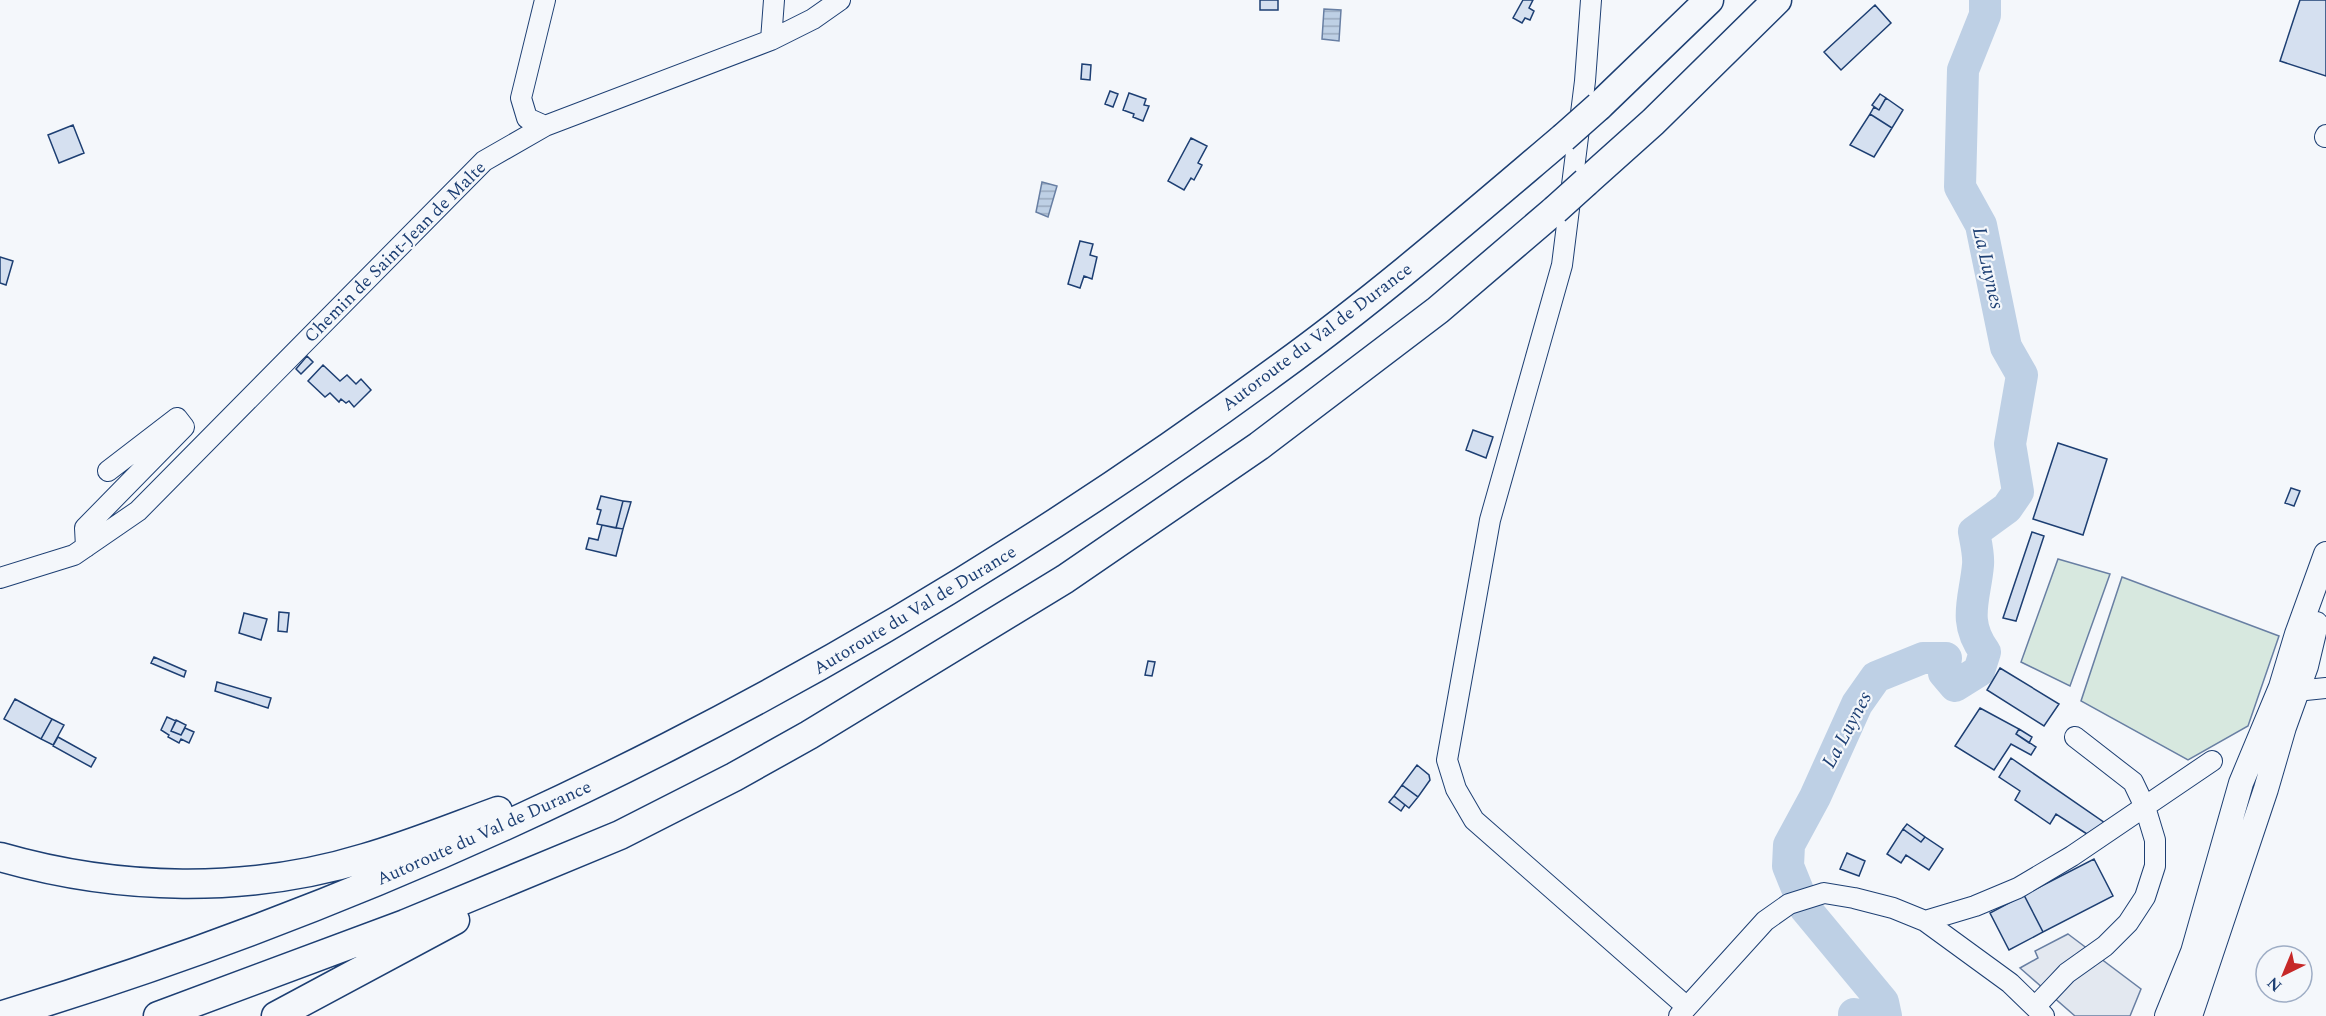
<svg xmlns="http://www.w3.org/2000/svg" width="2326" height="1016" font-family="Spectral,serif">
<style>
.garden{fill:#d7e8df;stroke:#687fa3;stroke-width:1.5}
.parking{fill:#e3e8f0;stroke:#687fa3;stroke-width:1.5}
.water{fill:url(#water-rules);stroke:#687fa3;stroke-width:1.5}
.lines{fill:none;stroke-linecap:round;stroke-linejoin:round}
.river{stroke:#bed0e5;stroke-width:32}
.building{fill:#d5e0f0;stroke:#1d3f73;stroke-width:1.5}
.minor-casing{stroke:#1d3f73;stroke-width:22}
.major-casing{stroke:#1d3f73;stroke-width:26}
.highway-casing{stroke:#1d3f73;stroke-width:31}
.minor{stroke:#f4f7fb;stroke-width:20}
.major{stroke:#f4f7fb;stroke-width:24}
.highway{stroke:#f4f7fb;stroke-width:28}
.highway-bridge-casing{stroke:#1d3f73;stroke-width:31;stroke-linecap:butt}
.highway-bridge{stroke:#f4f7fb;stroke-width:28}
.labels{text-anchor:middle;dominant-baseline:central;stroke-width:4.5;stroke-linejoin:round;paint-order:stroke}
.street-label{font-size:18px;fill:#1d3f73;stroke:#f4f7fb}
.water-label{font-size:20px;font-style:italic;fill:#1d3f73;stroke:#f4f7fb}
</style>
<defs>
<pattern id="water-rules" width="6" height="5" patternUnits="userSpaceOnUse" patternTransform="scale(1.5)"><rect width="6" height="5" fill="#bed0e5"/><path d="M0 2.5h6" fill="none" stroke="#9aaabe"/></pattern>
</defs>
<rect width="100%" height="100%" fill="#f4f7fb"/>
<path class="garden" d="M2058 559 2110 574 2070 686 2021 662Z
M2122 577 2279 636 2248 726 2188 760 2081 701Z"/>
<path class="parking" d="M2068 934 2141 989 2130 1016H2075L2020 968 2038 958 2035 951Z"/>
<path class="water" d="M1324 9 1341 10 1339 41 1322 39Z
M1042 182 1057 186 1048 217 1036 212Z"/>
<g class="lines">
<path class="river" d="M1854 1016V1014L1868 1016
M1886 1016 1883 1002 1805 908 1788 866 1789 845 1815 797 1857 704 1876 677 1923 658H1946L1944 673 1955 686 1979 671 1985 652C1962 621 1975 599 1978 565 1979 555 1976 543 1974 532L2007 508 2018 492 2010 444 2022 375 2006 347 1981 225 1960 187 1963 70 1985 15V0"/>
</g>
<path class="building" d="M1260 0H1278V10H1260Z
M1523 0H1533L1529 8 1534 11 1530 20 1525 18 1522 23 1513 18Z
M2300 0H2326V76L2280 61Z
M1875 5 1891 23 1841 70 1824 52Z
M1082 64 1091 65 1090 80 1081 79Z
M1110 91 1118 94 1113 107 1105 104Z
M1129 93 1146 99 1144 105 1149 106 1143 121 1133 117 1134 114 1123 110Z
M1880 94 1886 98 1879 110 1872 105Z
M1886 98 1903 110 1892 128 1870 114 1874 107 1879 110Z
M1870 114 1892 128 1874 157 1850 145Z
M73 125 84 153 59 163 48 135Z
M1191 138 1207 146 1198 163 1202 165 1194 180 1191 178 1184 190 1168 181Z
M1080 241 1093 244 1090 255 1097 257 1092 279 1084 276 1080 288 1068 284Z
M0 257 13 261 6 285 0 283Z
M307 356 313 362 301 374 296 369Z
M323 365 340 381 347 375 356 384 361 379 371 390 354 407 349 401 346 403 341 399 339 402 330 393 325 397 308 381Z
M1473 430 1493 437 1486 458 1466 450Z
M2058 443 2107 459 2083 535 2033 519Z
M2291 488 2300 491 2294 506 2285 503Z
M601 496 623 501 616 528 597 524 601 510 597 509Z
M623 501 631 502 623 529 616 528Z
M602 525 623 529 616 556 586 549 589 538 598 540Z
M2032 532 2044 536 2016 621 2003 618Z
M279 612 289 613 287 632 278 631Z
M244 613 267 619 261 640 239 633Z
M154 657 186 671 184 677 151 663Z
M1148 661 1155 662 1152 676 1145 675Z
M2000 668 2059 704 2044 726 1987 690Z
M217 682 271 698 268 708 215 691Z
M15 699 52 719 41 739 4 719Z
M1980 708 2019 729 2016 734 2036 747 2031 755 2011 744 1994 770 1955 746Z
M167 717 176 721 171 731 181 735 185 728 194 732 189 743 181 739 179 743 168 737 169 735 161 730Z
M52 719 64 725 53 745 41 739Z
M176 720 186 725 181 735 171 731Z
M2019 729 2032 737 2029 743 2016 734Z
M58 737 96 758 91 767 53 746Z
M2011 758 2105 823 2087 834 2056 814 2050 824 2015 800 2020 791 1999 777Z
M1417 765 1429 775 1430 780 1418 797 1402 785Z
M1402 785 1418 797 1409 808 1394 796Z
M1394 796 1405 805 1401 811 1389 802Z
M1907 824 1925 837 1921 842 1903 829Z
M1903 829 1921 842 1925 837 1943 849 1929 870 1906 855 1901 863 1887 854Z
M1847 853 1865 861 1859 876 1840 869Z
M2094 859 2113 896 2043 932 2024 895Z
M2024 895 2043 932 2009 950 1990 913Z"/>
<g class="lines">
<defs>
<path id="minor" d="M1591 0 1585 81 1562 265 1490 520 1447 760 1456 789 1474 820 1687 1007
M771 40 774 0
M545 126 527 118 521 98 545 0
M2325 137 2326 135
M86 547 85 528 184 427 177 418 108 471
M0 578 74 555 138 511 484 161 545 126 771 40 813 19 840 0
M2284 688 2296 691 2326 688
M1925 921 1975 906 2018 888 2072 856 2212 761
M2035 1007 2067 973 2105 946 2128 923 2145 897 2155 866V840L2145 807 2133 782 2075 737
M1679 1016 1765 921 1789 904 1824 893 1854 898 1893 908 1925 921 2010 983 2044 1016"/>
<path id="major" d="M2167 1016 2193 952 2241 783 2281 687 2297 634 2326 554
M2190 1016 2266 789 2284 727 2306 666 2316 624"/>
<path id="highway" d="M1599 106 1709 0
M1586 182 1653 122 1777 0
M0 857C118 891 247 894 365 858 410 845 454 827 498 811
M0 1016C467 875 889 655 1281 367 1379 296 1471 216 1563 138
M158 1016 405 924 620 835 734 777 809 735 1065 579 1259 446 1438 310 1555 210
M276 1016 455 920"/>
</defs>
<use href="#minor" class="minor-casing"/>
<use href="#major" class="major-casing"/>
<use href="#highway" class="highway-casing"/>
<use href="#minor" class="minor"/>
<use href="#major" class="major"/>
<use href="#highway" class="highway"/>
<defs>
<path id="highway-bridge" d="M1563 138 1599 106
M1555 210 1586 182"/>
</defs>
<use href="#highway-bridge" class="highway-bridge-casing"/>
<use href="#highway-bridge" class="highway-bridge"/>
</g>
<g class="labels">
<g class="street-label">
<text transform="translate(395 252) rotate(-45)">Chemin de Saint-Jean de Malte</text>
<text transform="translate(1317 337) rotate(-37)">Autoroute du Val de Durance</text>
<text transform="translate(915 610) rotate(-31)">Autoroute du Val de Durance</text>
<text transform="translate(484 833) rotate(-24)">Autoroute du Val de Durance</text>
</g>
<g class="water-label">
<text transform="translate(1988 268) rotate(77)">La Luynes</text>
<text transform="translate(1847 730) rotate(-62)">La Luynes</text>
</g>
</g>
<g transform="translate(2284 974) rotate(223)"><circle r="28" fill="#f4f7fb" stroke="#9eadc5" stroke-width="1.5"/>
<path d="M0-4.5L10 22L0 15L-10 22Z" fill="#c62828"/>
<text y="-9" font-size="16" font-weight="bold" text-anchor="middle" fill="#1d3f73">N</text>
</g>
</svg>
